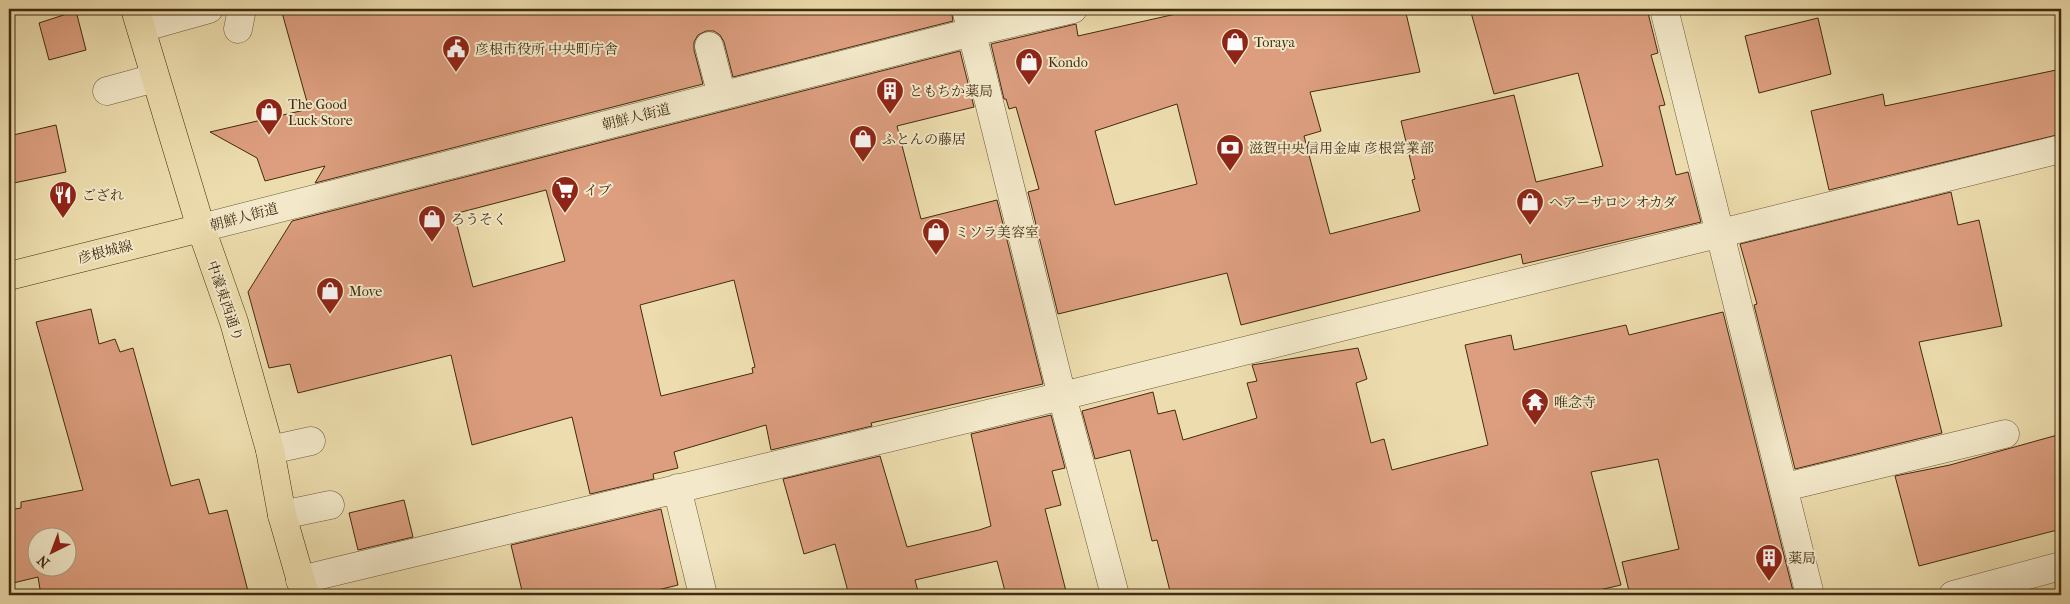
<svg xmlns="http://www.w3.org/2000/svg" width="2070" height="604" font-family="'IM FELL French Canon','Noto Serif JP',serif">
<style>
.building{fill:#dc9e7f;stroke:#402b10;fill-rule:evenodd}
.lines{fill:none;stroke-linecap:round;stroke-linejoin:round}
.minor-casing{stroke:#6b5838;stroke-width:29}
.major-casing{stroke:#402b10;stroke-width:29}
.minor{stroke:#f3e9ca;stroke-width:28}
.major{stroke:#edddae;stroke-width:28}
.labels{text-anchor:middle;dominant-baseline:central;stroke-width:4;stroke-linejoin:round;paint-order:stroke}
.poi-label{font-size:14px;fill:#402b10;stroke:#f3e9ca;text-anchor:start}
.street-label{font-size:14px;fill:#402b10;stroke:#f3e9ca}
</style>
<rect width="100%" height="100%" fill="#edddae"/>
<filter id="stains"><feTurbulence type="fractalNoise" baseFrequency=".004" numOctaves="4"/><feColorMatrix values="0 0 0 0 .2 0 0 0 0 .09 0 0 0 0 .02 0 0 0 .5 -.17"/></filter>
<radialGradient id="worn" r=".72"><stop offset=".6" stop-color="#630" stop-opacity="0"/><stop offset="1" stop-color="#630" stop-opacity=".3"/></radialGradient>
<path class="building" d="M281 9H951L953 21 733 77 724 42 720 35 714 31H706L698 35 694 42V50L703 84 315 183 325 166 265 181 257 158 210 132 309 109Z
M1198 9H1405L1420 72 1310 92 1321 131 1304 136 1330 234 1420 211 1412 180 1415 179 1401 121 1514 95 1536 182 1603 166 1578 73 1494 94 1470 9H1647L1658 53 1651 55 1665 105 1659 106 1676 175 1688 172 1701 222 1523 264 1521 254 1241 325 1227 273 1058 314 1028 192 1039 189 1016 107 1009 109 1006 99H1004L991 44 1076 24 1078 36ZM1177 104 1197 184 1115 205 1095 131Z
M76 11 86 50 49 60 39 23Z
M1818 18 1831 74 1759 93 1745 36Z
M960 51 974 107 897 126 921 219 997 200 1043 384 871 423 872 426 771 450 766 425 674 452 678 468 653 474 654 479 590 494 572 417 472 445 451 355 298 393 290 364 269 368 248 292 292 221ZM546 190 565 261 473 287 454 214ZM734 280 755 367 752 368 753 373 661 396 640 305Z
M2061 69V134L1829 190 1811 111 1883 94 1885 106Z
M56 125 66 172 9 184V136Z
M1951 192 1958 225 1979 220 2002 326 1919 342 1942 433 1795 469 1754 305 1757 304 1740 244Z
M91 309 99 344 115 339 120 352 133 348 171 486 199 479 209 514 227 510 249 595H41L38 577 9 584V510L21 508V502L83 490 36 322ZM38 536H68V566H38Z
M1723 312 1794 595H1630L1622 562 1679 549 1658 459 1591 472 1621 585 1578 595H1171L1157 540 1152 541 1130 450 1095 459 1082 411 1153 392 1158 414 1175 410 1183 440 1257 418 1247 383 1257 381 1252 365 1358 348 1367 379 1356 383 1371 443 1384 439 1392 470 1488 445 1465 345 1511 335 1514 350 1626 325 1629 335Z
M1051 415 1065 468 1052 471 1061 505 1045 509 1067 595H1006L997 561 915 580 919 595H849L835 544 804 554 783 479 880 456 907 547 979 530 991 526 971 434Z
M2061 434V529L1919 566 1895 476 1950 465Z
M404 500 413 537 358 550 349 513Z
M661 509 678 585 638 595H523L511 545Z"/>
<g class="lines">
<defs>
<path id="minor" d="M966 9 1062 396 1115 595
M1664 9 1810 595
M141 28 209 9
M238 29 242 9
M709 46 722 96
M107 91 155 78
M201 228 972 32 1073 9
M270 450 311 441
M1785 487 2005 434
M677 488 703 595
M282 515 330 505
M300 580 1062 396 2061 149
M1953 595 2061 566"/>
<path id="major" d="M135 9 201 228 234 322 270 450 282 515 305 595
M9 276 201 228"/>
</defs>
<use href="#minor" class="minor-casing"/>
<use href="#major" class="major-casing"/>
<use href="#minor" class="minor"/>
<use href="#major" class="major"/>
</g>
<defs>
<symbol id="shop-pin" viewBox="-11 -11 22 30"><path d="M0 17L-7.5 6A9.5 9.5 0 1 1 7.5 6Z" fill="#8f2418" stroke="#f3e9ca"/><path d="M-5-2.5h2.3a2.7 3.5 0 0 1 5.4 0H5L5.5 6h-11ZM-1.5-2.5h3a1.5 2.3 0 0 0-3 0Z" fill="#fff"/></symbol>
<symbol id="civic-pin" viewBox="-11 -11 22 30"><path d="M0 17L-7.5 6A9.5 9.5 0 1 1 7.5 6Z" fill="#8f2418" stroke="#f3e9ca"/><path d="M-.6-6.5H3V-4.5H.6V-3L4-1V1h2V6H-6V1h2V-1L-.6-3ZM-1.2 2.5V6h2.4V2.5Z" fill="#fff"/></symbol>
<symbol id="building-pin" viewBox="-11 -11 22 30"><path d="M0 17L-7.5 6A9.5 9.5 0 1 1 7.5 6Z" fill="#8f2418" stroke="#f3e9ca"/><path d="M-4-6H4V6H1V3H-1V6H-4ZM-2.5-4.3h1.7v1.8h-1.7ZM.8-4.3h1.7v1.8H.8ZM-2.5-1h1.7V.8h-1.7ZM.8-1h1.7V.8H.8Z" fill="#fff"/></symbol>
<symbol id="bank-pin" viewBox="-11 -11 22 30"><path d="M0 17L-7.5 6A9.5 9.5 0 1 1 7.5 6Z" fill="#8f2418" stroke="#f3e9ca"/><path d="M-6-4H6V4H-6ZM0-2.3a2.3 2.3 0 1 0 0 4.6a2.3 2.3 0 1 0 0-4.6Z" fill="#fff"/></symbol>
<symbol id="supermarket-pin" viewBox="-11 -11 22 30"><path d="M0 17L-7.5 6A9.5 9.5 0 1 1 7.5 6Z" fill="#8f2418" stroke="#f3e9ca"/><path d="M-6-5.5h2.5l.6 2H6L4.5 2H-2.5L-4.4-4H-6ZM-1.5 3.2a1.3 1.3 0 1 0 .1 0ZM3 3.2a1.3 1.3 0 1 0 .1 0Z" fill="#fff"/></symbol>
<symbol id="restaurant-pin" viewBox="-11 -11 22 30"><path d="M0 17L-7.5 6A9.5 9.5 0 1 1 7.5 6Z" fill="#8f2418" stroke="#f3e9ca"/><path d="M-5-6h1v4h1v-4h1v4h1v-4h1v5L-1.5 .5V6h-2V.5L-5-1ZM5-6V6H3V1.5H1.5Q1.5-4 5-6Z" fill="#fff"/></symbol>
<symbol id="temple-pin" viewBox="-11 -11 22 30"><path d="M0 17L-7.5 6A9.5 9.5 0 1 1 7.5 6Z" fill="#8f2418" stroke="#f3e9ca"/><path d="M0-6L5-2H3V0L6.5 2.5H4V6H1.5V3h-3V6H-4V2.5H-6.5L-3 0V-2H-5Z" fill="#fff"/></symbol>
</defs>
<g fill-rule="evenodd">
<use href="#shop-pin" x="1219" y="26" width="32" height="43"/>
<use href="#civic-pin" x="440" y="33" width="32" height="43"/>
<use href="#shop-pin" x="1013" y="46" width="32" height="43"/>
<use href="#building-pin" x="874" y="75" width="32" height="43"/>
<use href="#shop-pin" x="253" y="96" width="32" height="43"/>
<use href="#shop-pin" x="847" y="123" width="32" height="43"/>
<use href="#bank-pin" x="1214" y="132" width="32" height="43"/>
<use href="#supermarket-pin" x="549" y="174" width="32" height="43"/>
<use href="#restaurant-pin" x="47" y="179" width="32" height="43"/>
<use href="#shop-pin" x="1514" y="186" width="32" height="43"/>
<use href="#shop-pin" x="416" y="203" width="32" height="43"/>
<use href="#shop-pin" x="920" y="216" width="32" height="43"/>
<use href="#shop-pin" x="314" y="275" width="32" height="43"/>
<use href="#temple-pin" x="1519" y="386" width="32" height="43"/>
<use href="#building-pin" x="1753" y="542" width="32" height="43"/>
</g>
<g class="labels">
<g class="poi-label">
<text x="1254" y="42">Toraya</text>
<text x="475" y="49">彦根市役所 中央町庁舎</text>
<text x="1048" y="62">Kondo</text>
<text x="909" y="91">ともちか薬局</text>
<text x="288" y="104">The Good<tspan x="288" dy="16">Luck Store</tspan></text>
<text x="882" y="139">ふとんの藤居</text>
<text x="1249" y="148">滋賀中央信用金庫 彦根営業部</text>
<text x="584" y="190">イブ</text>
<text x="82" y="195">ござれ</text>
<text x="1549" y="202">ヘアーサロン オカダ</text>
<text x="451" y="219">ろうそく</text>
<text x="955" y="232">ミソラ美容室</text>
<text x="349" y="291">Move</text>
<text x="1554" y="402">唯念寺</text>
<text x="1788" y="558">薬局</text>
</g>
<g class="street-label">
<text transform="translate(636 117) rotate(-14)">朝鮮人街道</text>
<text transform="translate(244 217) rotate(-15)">朝鮮人街道</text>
<text transform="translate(105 252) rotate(-14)">彦根城線</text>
<text transform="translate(225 301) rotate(71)">中濠東西通り</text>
</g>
</g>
<rect width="2070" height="604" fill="none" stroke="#edddae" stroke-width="30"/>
<rect x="10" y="10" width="2050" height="584" fill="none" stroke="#402b10" stroke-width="2.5"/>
<rect x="15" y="15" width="2040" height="574" fill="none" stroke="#402b10"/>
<g transform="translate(52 552) rotate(222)"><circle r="24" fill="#f3e9ca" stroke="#ab9d80"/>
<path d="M0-4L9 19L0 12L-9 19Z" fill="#8f2418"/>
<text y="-8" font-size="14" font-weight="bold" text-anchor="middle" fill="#402b10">N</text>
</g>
<rect width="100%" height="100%" filter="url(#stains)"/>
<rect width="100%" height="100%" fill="url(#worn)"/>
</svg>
